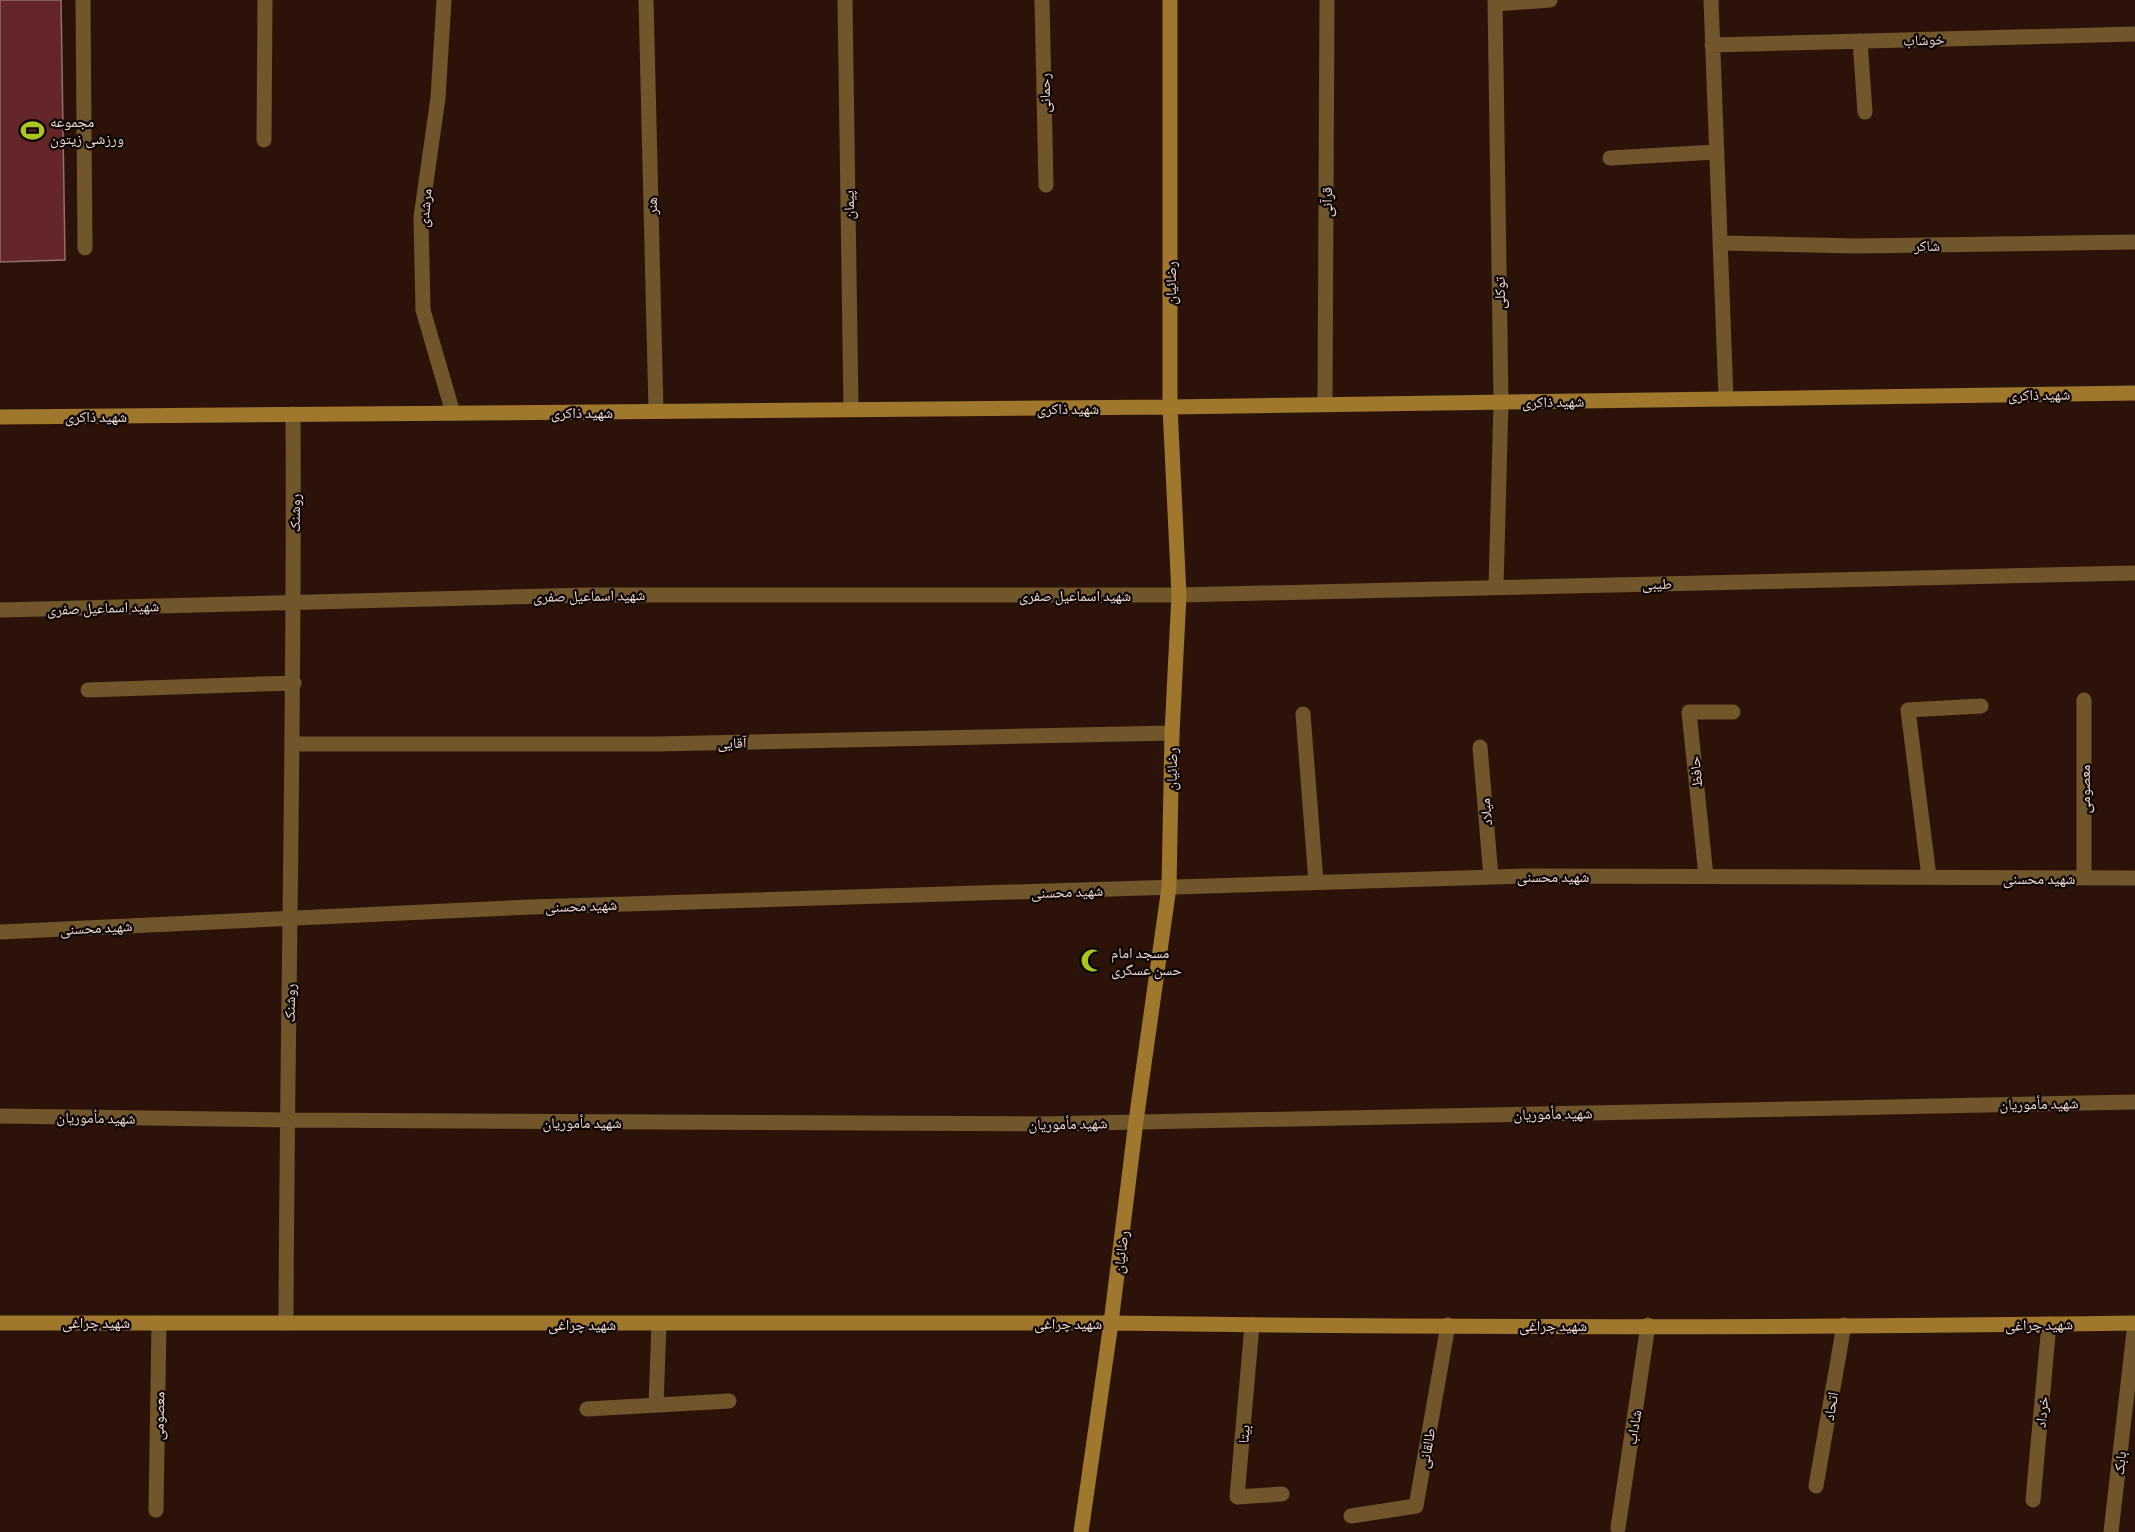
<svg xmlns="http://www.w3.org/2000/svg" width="2135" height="1532" font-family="Barlow,'Noto Naskh Arabic',sans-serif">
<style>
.building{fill:#642628;stroke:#926e6d;stroke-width:1.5}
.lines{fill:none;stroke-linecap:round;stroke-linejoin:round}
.lane{stroke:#6f562b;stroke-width:15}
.street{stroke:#6f562b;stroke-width:15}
.secondary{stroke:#9f772d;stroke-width:15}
.labels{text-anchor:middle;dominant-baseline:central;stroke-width:4.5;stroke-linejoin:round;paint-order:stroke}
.street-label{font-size:15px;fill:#eddad3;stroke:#0d0402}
.poi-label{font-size:15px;fill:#eddad3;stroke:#0d0402;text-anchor:start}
</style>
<rect width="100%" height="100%" fill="#2c1309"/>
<path class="building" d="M0 0H61L65 260 0 262Z"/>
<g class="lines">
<path class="lane" d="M156 1510 159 1323"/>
<path class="street" d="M83 0 85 248
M444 0 438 98 421 217 423 310 453 413
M646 0 656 411
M845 0 851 409
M1042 0 1046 185
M1495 0 1501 402 1496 587
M1711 0 1726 398
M1495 4 1550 0
M1860 41 1865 112
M1712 45 2135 34
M264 140 265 0
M1610 158 1716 152
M1720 243 1857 246 2135 242
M1325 404 1327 0
M0 610 588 595H1179L2135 573
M88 690 294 683
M2084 700V878
M1303 714 1316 882
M293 744H658L1172 733
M1480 747 1491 877
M1706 876 1689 712H1733
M1929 877 1908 710 1981 706
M0 932 530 907 1529 876 2135 878
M0 1116 287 1120 1042 1124 2135 1102
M286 1323C287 1020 295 717 293 414
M1252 1325 1237 1497 1282 1494
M656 1405 659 1324
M587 1409 729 1401
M1816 1486 1844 1325
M2033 1500 2049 1324
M1351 1516 1416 1506 1448 1325
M1618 1528 1648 1325
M2111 1532 2135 1323"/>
<path class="secondary" d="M0 417 1170 407 2135 393
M0 1323H1111C1452 1328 1794 1328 2135 1323
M1081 1532 1111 1323 1136 1121 1169 887 1172 733 1179 595 1170 407V0"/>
</g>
<defs>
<symbol id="stadium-bare" viewBox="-9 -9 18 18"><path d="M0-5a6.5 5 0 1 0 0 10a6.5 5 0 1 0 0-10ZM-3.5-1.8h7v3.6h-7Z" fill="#a9c71b" stroke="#0d0402" stroke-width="2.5" paint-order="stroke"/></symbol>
<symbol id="mosque-bare" viewBox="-9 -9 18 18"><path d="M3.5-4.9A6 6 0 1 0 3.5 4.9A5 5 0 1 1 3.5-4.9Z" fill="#a9c71b" stroke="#0d0402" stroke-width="2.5" paint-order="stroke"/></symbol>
</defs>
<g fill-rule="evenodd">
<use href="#stadium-bare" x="16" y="114" width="33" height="33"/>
<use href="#mosque-bare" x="1076" y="944" width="33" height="33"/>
</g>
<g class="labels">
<g class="street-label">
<text transform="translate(1924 39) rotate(-2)">خوشاب</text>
<text transform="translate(1044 93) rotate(-91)">رحمانی</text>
<text transform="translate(1326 202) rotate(-90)">قرآنی</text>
<text transform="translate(848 205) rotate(-91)">پیمان</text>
<text transform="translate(651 206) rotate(-92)">هنر</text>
<text transform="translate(424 208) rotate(-85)">مرشدی</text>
<text transform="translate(1927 245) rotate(-1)">شاکر</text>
<text transform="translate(1170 283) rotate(-90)">رضائیان</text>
<text transform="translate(1499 293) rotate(-91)">توکلی</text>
<text transform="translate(2039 394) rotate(-1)">شهید ذاکری</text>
<text transform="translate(1553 401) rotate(-1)">شهید ذاکری</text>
<text x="1068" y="408">شهید ذاکری</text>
<text x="582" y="412">شهید ذاکری</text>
<text x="96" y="416">شهید ذاکری</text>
<text transform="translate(294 513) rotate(-90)">روشنک</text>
<text transform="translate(1657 583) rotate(-1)">طیبی</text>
<text transform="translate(589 595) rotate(-1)">شهید اسماعیل صفری</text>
<text x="1075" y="595">شهید اسماعیل صفری</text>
<text transform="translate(103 607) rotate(-2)">شهید اسماعیل صفری</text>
<text transform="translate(732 742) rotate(-1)">آقایی</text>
<text transform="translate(1171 769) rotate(-89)">رضائیان</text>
<text transform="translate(1695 772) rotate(-96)">حافظ</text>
<text transform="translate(2084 789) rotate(-90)">معصومی</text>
<text transform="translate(1485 812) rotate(-95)">میلاد</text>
<text x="1553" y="876">شهید محسنی</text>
<text x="2039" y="878">شهید محسنی</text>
<text transform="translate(1067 891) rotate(-2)">شهید محسنی</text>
<text transform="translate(581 905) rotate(-2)">شهید محسنی</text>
<text transform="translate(96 927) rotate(-3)">شهید محسنی</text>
<text transform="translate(289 1003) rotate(-89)">روشنک</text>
<text transform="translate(2039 1103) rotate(-1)">شهید مأموریان</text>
<text transform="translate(1553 1113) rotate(-1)">شهید مأموریان</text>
<text transform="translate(96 1117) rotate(1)">شهید مأموریان</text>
<text x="582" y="1122">شهید مأموریان</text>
<text transform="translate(1068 1123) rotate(-1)">شهید مأموریان</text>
<text transform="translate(1120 1252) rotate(-83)">رضائیان</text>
<text x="96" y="1322">شهید چراغی</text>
<text x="1068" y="1323">شهید چراغی</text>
<text x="582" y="1324">شهید چراغی</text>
<text transform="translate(2039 1324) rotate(-1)">شهید چراغی</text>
<text x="1553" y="1325">شهید چراغی</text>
<text transform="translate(1830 1406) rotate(-80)">اتحاد</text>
<text transform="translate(2041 1412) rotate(-85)">خرداد</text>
<text transform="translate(158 1416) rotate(-89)">معصومی</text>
<text transform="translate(1633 1427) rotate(-81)">شاداب</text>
<text transform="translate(1243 1434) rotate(-85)">بیتا</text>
<text transform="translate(1426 1448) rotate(-80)">طالقانی</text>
<text transform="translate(2119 1463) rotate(-84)">بابک</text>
</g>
<g class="poi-label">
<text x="50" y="121">مجموعه<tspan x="50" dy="17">ورزشی زیتون</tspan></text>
<text x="1111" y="952">مسجد امام<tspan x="1111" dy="17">حسن عسگری</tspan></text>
</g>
</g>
</svg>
